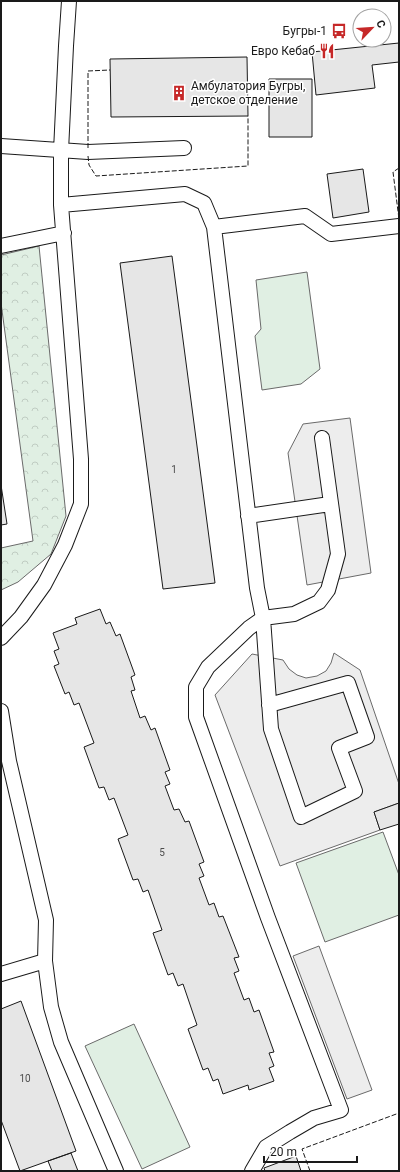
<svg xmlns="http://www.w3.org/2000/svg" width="400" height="1172" font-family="Roboto,sans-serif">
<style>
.forest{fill:url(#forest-crowns);stroke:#6a6a6a}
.green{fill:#e0efe3;stroke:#6a6a6a}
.parking{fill:#ededed;stroke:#6a6a6a}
.building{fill:#e6e6e6;stroke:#1a1a1a}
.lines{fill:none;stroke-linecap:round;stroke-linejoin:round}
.lane-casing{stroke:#1a1a1a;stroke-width:16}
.lane{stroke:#fff;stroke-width:14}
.fence{stroke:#1a1a1a;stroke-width:1;stroke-dasharray:5 2;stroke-linecap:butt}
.labels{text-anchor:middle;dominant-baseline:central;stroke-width:3;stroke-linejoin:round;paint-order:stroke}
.number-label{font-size:10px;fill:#4d4d4d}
.poi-label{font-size:12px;fill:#1a1a1a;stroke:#fff;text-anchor:end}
</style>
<defs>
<pattern id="forest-crowns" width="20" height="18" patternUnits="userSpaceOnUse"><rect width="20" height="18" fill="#e0efe3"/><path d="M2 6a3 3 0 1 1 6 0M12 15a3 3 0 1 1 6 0" fill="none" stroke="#c0ccc2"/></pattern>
</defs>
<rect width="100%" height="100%" fill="#fff"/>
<path class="forest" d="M39 246 66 516 51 554 18 582 1 590V548L33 541 1 303V255Z"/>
<path class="green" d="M307 272 320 369 301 384 262 390 255 336 261 329 256 280Z
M383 832 399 875V915L325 942 296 863Z
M134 1024 190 1147 142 1169 85 1046Z"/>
<path class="parking" d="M350 418 371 573 307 585 288 453 303 424Z
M334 653 360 670 399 784V803L374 812 380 830 280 866 215 695 252 654 283 660 289 669 297 675 306 678 317 676 326 671 331 663Z
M319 946 372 1090 347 1099 293 956Z"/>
<path class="building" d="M399 43V62L372 65 375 88 316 95 312 52Z
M247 57 248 116 111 117 110 59Z
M269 79H312V137H269Z
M363 169 369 212 333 218 327 174Z
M172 256 215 583 163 589 120 263Z
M1 485 7 524 1 525Z
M100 609 106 624 110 622 116 636 120 634 135 675 131 677 135 690 131 691 140 718 145 716 151 730 155 728 170 770 165 772 170 784 165 786 174 810 179 809 185 822 189 821 204 862 199 864 204 876 199 878 209 905 214 903 219 917 223 916 239 957 234 958 239 971 234 973 244 1000 249 998 254 1012 259 1010 274 1052 269 1053 274 1066 269 1068 274 1081 249 1090 248 1085 223 1094 218 1079 213 1081 208 1068 203 1070 188 1029 197 1025 183 984 178 986 173 973 168 975 153 933 162 930 148 890 143 892 138 879 133 880 118 839 128 835 114 798 109 800 104 787 99 788 84 747 94 743 79 703 74 705 69 692 65 694 54 666 59 664 54 651 59 649 53 633 77 624 75 618Z
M399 803V824L380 830 374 812Z
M21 1001 76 1151 20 1171 1 1120V1009Z
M71 1153 78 1171H52L48 1161Z
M296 1156 301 1171H265L264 1168Z"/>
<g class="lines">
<defs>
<path id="lane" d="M1 146 88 152 184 148
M61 205 185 194 204 203 214 227 257 588 263 618 271 729 301 817 355 791 339 748 367 737 348 683 269 705
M214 227 305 216 331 234 399 226
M1 246 64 233
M248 516 330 504
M1 638 21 617 44 585 65 545 81 504V459L61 205V151L66 46 69 1
M1 711 9 761 46 920 45 961 51 1007 61 1042 116 1171
M1 974 45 961
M252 1171 266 1147 290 1132 314 1118 341 1110 268 918 196 717V687L208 667 249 628 263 618 294 614 319 602 328 590 338 554 322 438"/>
</defs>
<use href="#lane" class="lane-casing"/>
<use href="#lane" class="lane"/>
<path class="fence" d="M88 148V71L110 70
M88 156 89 165 96 176 248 166V116
M399 168 393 172 399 219
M310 1171 302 1149 399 1113"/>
</g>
<defs>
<symbol id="bus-bare" viewBox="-9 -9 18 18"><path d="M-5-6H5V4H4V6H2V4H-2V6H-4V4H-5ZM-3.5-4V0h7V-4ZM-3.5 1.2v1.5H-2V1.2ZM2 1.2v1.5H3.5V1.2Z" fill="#c62828" stroke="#fff" stroke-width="2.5" paint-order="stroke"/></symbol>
<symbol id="restaurant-bare" viewBox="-9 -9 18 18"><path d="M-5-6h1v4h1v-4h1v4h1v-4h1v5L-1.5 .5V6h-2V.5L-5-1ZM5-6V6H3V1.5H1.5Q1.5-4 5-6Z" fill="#c62828" stroke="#fff" stroke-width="2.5" paint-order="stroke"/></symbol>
<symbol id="building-bare" viewBox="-9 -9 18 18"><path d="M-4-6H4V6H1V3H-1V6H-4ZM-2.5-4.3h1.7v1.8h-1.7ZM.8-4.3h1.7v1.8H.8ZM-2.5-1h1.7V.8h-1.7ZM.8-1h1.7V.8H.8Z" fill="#c62828" stroke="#fff" stroke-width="2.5" paint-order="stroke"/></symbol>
</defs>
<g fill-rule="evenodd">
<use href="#bus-bare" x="328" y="20" width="22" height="22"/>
<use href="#restaurant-bare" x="316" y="40" width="22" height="22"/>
<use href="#building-bare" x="168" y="82" width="22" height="22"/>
</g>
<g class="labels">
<g class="number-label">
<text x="174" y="469">1</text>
<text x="162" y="852">5</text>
<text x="25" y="1078">10</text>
</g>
<g class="poi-label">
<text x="327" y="31">Бугры-1</text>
<text x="315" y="51">Евро Кебаб</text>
<text x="191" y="86" text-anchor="start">Амбулатория Бугры,<tspan x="191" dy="14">детское отделение</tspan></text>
</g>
</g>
<rect width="400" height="1172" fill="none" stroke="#1a1a1a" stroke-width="4"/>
<g transform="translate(372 28) rotate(65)"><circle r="19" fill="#ffffff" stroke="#a3a3a3"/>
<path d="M0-3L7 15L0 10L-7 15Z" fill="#c62828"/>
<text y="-6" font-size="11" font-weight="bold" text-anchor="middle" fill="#1a1a1a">С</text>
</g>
<path d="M264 1156v6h93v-6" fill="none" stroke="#1a1a1a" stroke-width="2"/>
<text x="270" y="1156" font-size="12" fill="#1a1a1a" stroke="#ffffff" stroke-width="3" paint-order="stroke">20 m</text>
</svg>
